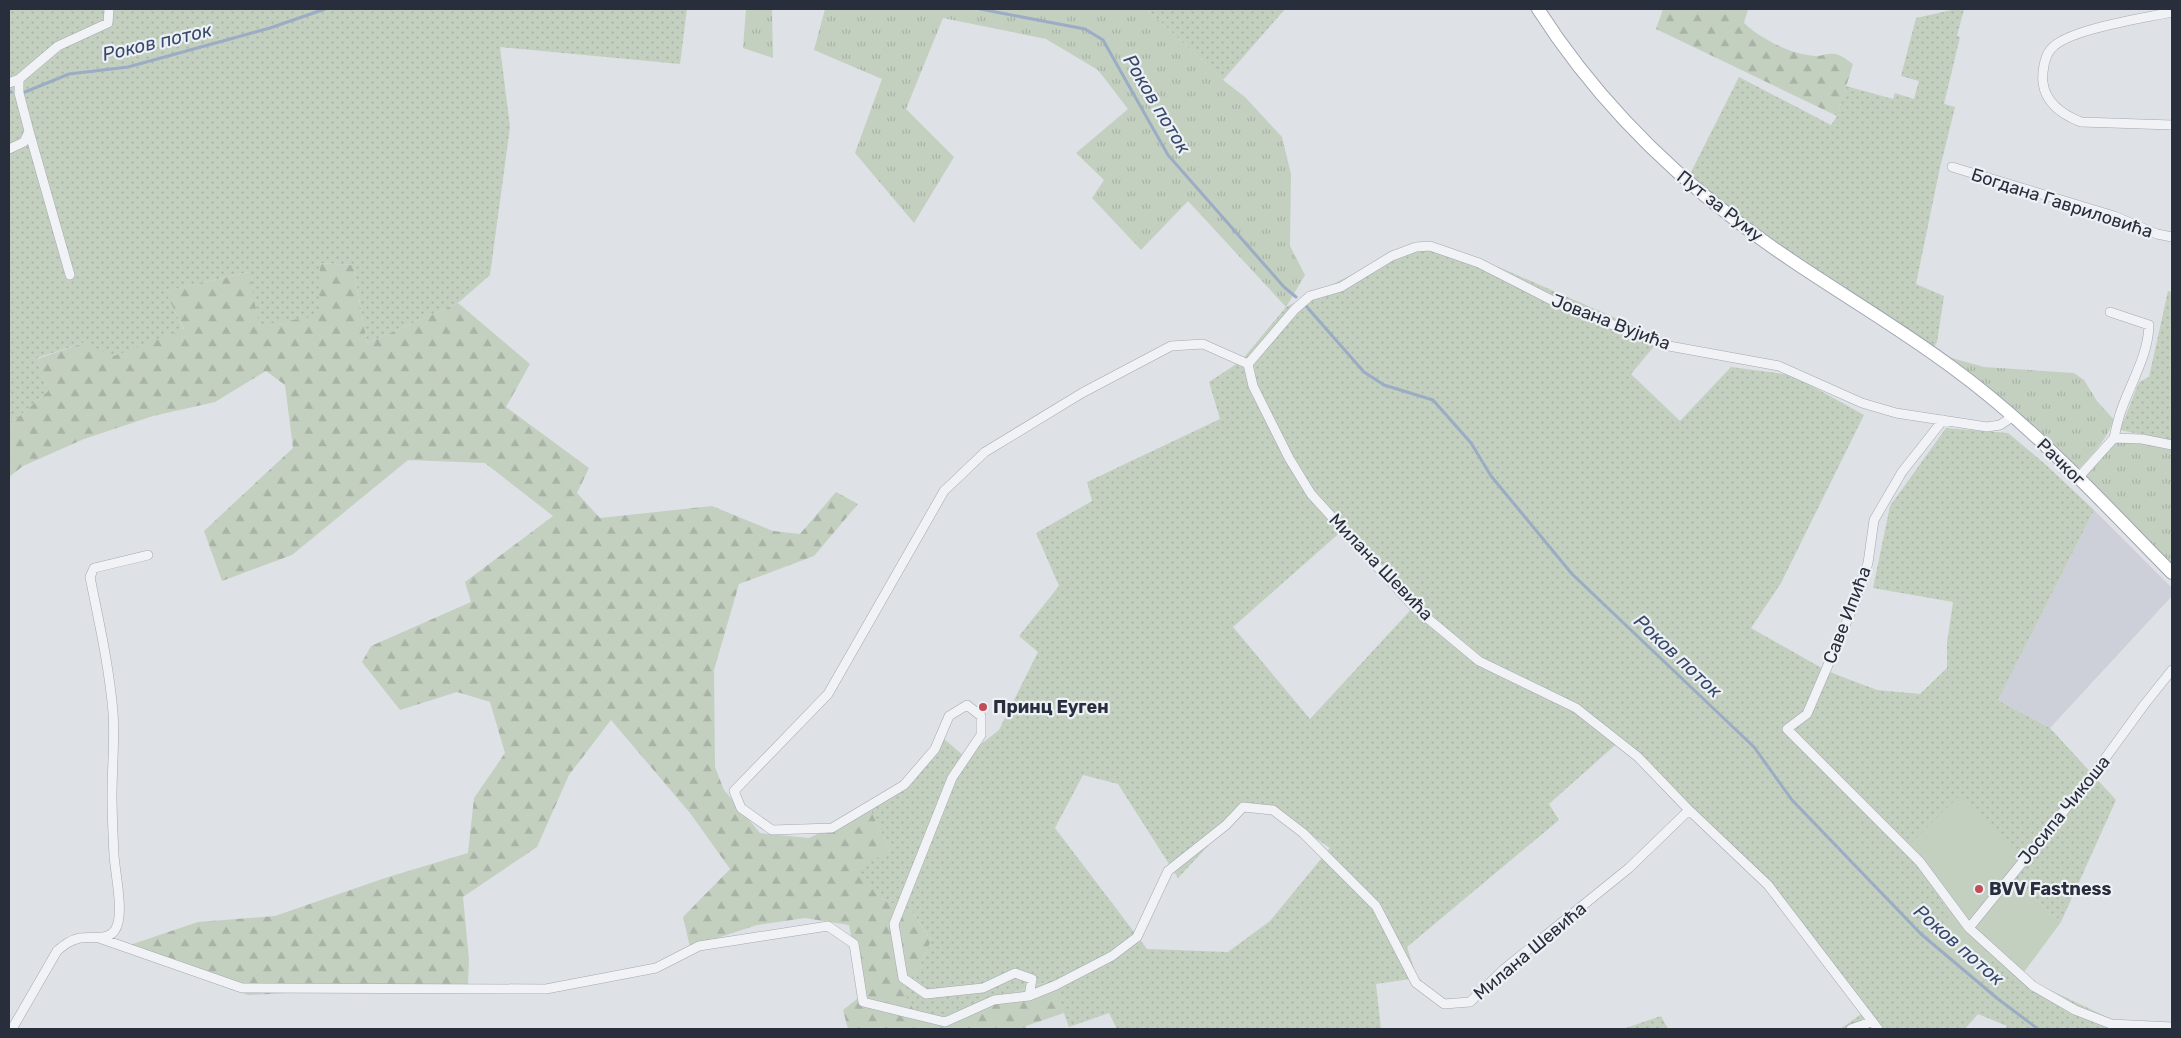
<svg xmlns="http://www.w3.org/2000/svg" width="2181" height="1038" font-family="Rubik,sans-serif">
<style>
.built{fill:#cdd0d8}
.grass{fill:url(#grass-tufts)}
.forest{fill:url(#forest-firs)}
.garden{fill:url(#garden-dots);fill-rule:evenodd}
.pitch{fill:#c3d0c0}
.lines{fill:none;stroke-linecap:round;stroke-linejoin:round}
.stream{stroke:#9cacc4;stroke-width:3}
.minor-casing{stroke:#a4a8b0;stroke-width:10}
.primary-casing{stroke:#9fa5b1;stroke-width:14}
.minor{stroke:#f1f2f5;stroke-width:9}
.primary{stroke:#fff;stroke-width:12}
.poi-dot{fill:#c14d56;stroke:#edf0f4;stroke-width:2}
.labels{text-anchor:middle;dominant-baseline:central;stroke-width:4.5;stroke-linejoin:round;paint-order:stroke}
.street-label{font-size:18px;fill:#292e3c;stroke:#edf0f4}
.poi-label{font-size:18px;font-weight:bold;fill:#292e3c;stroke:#edf0f4;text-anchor:start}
.water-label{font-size:19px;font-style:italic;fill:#374a6c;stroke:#edf0f4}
</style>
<defs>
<pattern id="grass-tufts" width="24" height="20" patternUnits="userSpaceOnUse" patternTransform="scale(1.25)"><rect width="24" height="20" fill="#c3d0c0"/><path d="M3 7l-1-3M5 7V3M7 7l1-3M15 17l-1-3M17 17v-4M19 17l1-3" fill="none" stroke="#a8b3a6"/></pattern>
<pattern id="forest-firs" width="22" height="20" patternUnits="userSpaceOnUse" patternTransform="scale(1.25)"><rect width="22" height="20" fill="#c3d0c0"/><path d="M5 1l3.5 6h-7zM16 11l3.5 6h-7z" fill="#a8b3a6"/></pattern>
<pattern id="garden-dots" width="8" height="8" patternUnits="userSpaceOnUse" patternTransform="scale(1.25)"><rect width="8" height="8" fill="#c3d0c0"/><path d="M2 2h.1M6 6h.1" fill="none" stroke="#a8b3a6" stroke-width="1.8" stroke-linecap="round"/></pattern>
</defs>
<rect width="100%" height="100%" fill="#dee1e6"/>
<path class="built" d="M2094 510 2172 588V596L2050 728 1998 700Z"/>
<path class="grass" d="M746 9H772L773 58 743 48Z
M825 9H1147L1223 80 1245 97 1282 137 1291 174 1290 246 1305 275 1286 307 1188 201 1141 250 1092 198 1104 180 1076 153 1128 109 1098 70 1046 39 943 18 906 109 954 157 914 223 855 153 882 79 814 50Z
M1941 355 1984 367 2074 373 2084 380 2097 401 2114 420C2106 441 2091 456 2076 472Z
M2117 437 2172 449V565L2084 479Z"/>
<path class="forest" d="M1663 9H1748L1744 23C1762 40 1793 55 1817 56 1821 56 1825 54 1829 54 1838 52 1846 59 1853 64L1837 116 1656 29Z
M320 263 353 265 367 343 458 303 530 364 506 407 589 468 577 493 600 518 712 506 773 531 800 534 836 492 858 504 814 556 739 584 714 670 715 767 724 790 760 833 809 838 870 809 890 850 858 870 880 898 912 911 931 941 914 978 903 990 968 1007 1053 980 1064 1013 1026 1026V1029H848L843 1010 862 995 849 925 805 918 757 925 690 947 683 917 730 869 690 813 611 720 569 775 537 847 463 897 469 960 468 984 248 995 118 949 198 922 275 916 385 878 468 853 474 798 505 753 490 702 457 692 400 710 362 662 371 646 471 602 465 582 553 516 485 463 408 460 292 555 222 581 204 531 293 448 285 385 266 371 215 402 153 416 84 439 23 466 9 477V425L48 391 37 359 86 342 184 329 164 291 250 272 259 324Z"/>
<path class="garden" d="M9 9H687L680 64 500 47 510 127 490 275 458 303 367 343 353 265 320 263 319 316 259 325 249 272 165 291 184 330 111 357 86 342 37 358 48 391 9 425Z
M1147 9H1285L1223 80Z
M1956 9H1964L1957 36 1960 37 1944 104 1955 107 1939 172 1916 284 1944 296 1937 342 1933 349 1773 242 1688 178 1739 77 1831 125 1837 116 1846 86 1893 99 1895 93 1914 99 1919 81 1901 76 1916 18Z
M1432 246 1501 268 1661 338 1631 374 1680 421 1731 367 1792 375 1864 415 1781 583 1751 628 1827 671 1877 690 1920 694 1947 668V643L1953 602 1873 588 1890 506 1946 428 2008 433 2045 464 2094 510 1998 700 2050 728 2116 800 2061 922 2013 878 1941 900 1952 913 1975 984 1997 954 2021 976 2132 1029H2005L2007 1026 1978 1014 1965 1029H1840L1863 1013 1772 885 1622 739 1549 804 1559 820 1407 947 1417 978 1376 984 1381 1029H1117L1109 1013 1069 1027 1052 980 920 1022 903 990 914 978 931 941 912 911 880 898 857 870 890 850 870 809 912 779 943 738 965 757 999 730 1038 652 1019 636 1059 586 1036 533 1092 501 1087 482 1220 419 1209 382 1241 361 1286 307 1378 262ZM1344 529 1418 602 1310 719 1233 627ZM1083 775 1118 784 1178 878 1247 804 1269 806 1330 848 1270 921 1228 952 1147 949 1055 828Z
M2168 291 2172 292V441L2120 430 2139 382 2149 377Z
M1661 1016 1668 1029H1623Z"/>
<path class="pitch" d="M1958 797 2026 860 2013 878 2061 922 2021 976 1997 954 1975 984 1927 940 1952 913 1906 848Z"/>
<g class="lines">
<path class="stream" d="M980 9 1085 29 1103 40 1168 155 1284 287 1296 297
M9 92H11
M25 92 69 74 128 67 270 28 325 9
M1306 306 1364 372 1384 385 1433 400 1471 443 1491 476 1572 574 1754 747 1792 800 1921 934 1998 999 2038 1029"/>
<defs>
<path id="minor" d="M2172 12C2146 18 2067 29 2051 49 2044 57 2042 73 2043 83 2046 104 2063 115 2081 122L2172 125
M9 83 19 79 58 46 108 23 109 9
M29 131 70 275
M9 149 24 142 29 131 19 93V79
M1952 167 2114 216 2157 234 2172 237
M2110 312 2149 325C2148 356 2131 382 2121 411 2118 419 2116 429 2114 438
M1248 364 1253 386 1289 458 1311 494 1414 607 1479 661 1576 708 1638 757 1689 810 1768 885 1878 1029
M1248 364 1295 309 1310 296 1341 287 1392 256 1416 247 1430 246 1479 263 1563 306 1669 346 1779 366 1862 403 1896 413 1987 427 2000 425 2012 417
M1943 420 1902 472 1874 520 1868 563 1853 607 1807 714 1787 729 1920 862 1969 928 2033 986 2075 1010 2111 1024 2172 1027
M2078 478 2114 438 2142 439 2172 445
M1969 928 2093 775 2144 705 2172 670
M99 938 242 988 546 989 656 968 699 946 828 926 854 944 863 1002 945 1022 994 1000 1029 996 1056 985 1112 956 1137 937 1168 871 1226 825 1243 807 1273 810 1303 833 1376 906 1416 983 1444 1004 1470 1002 1503 970 1629 868 1689 810
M1029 996 1032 979 1015 973 983 988 926 994 903 978 894 924 952 778 981 735V716L967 705 949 716 935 749 904 785 832 828 772 830 741 808 734 791 828 694 944 491 985 452 1082 393 1171 346 1203 344 1248 364
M12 1029 57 951C64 945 70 940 80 938 91 936 108 941 115 930 125 916 115 873 114 855 113 835 112 815 112 795 112 767 115 740 113 712 109 666 99 622 90 577L94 568 148 555
M1851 1029 1871 1022"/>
<path id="primary" d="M1538 9C1590 90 1657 160 1733 218 1803 273 1882 315 1953 368 2034 427 2102 502 2172 573"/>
</defs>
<use href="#minor" class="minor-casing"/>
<use href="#primary" class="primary-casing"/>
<use href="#minor" class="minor"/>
<use href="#primary" class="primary"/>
</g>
<g class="poi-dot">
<circle cx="983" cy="707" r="5"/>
<circle cx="1979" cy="889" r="5"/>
</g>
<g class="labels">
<g class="street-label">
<text transform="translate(2062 203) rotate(18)">Богдана Гавриловића</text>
<text transform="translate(1720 206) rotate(38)">Пут за Руму</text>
<text transform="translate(1611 322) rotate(21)">Јована Вујића</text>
<text transform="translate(2061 462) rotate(44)">Рачког</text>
<text transform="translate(1381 567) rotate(46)">Милана Шевића</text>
<text transform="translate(1847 615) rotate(-69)">Саве Ипића</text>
<text transform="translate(2064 810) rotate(-51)">Јосипа Чикоша</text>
<text transform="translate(1530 951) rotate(-40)">Милана Шевића</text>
</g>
<g class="poi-label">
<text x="993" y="707">Принц Еуген</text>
<text x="1989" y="889">BVV Fastness</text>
</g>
<g class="water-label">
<text transform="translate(157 42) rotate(-13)">Роков поток</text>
<text transform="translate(1157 104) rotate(59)">Роков поток</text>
<text transform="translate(1678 656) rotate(43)">Роков поток</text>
<text transform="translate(1959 945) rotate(41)">Роков поток</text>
</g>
</g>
<rect width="2181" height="1038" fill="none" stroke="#292e3c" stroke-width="20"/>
</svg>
